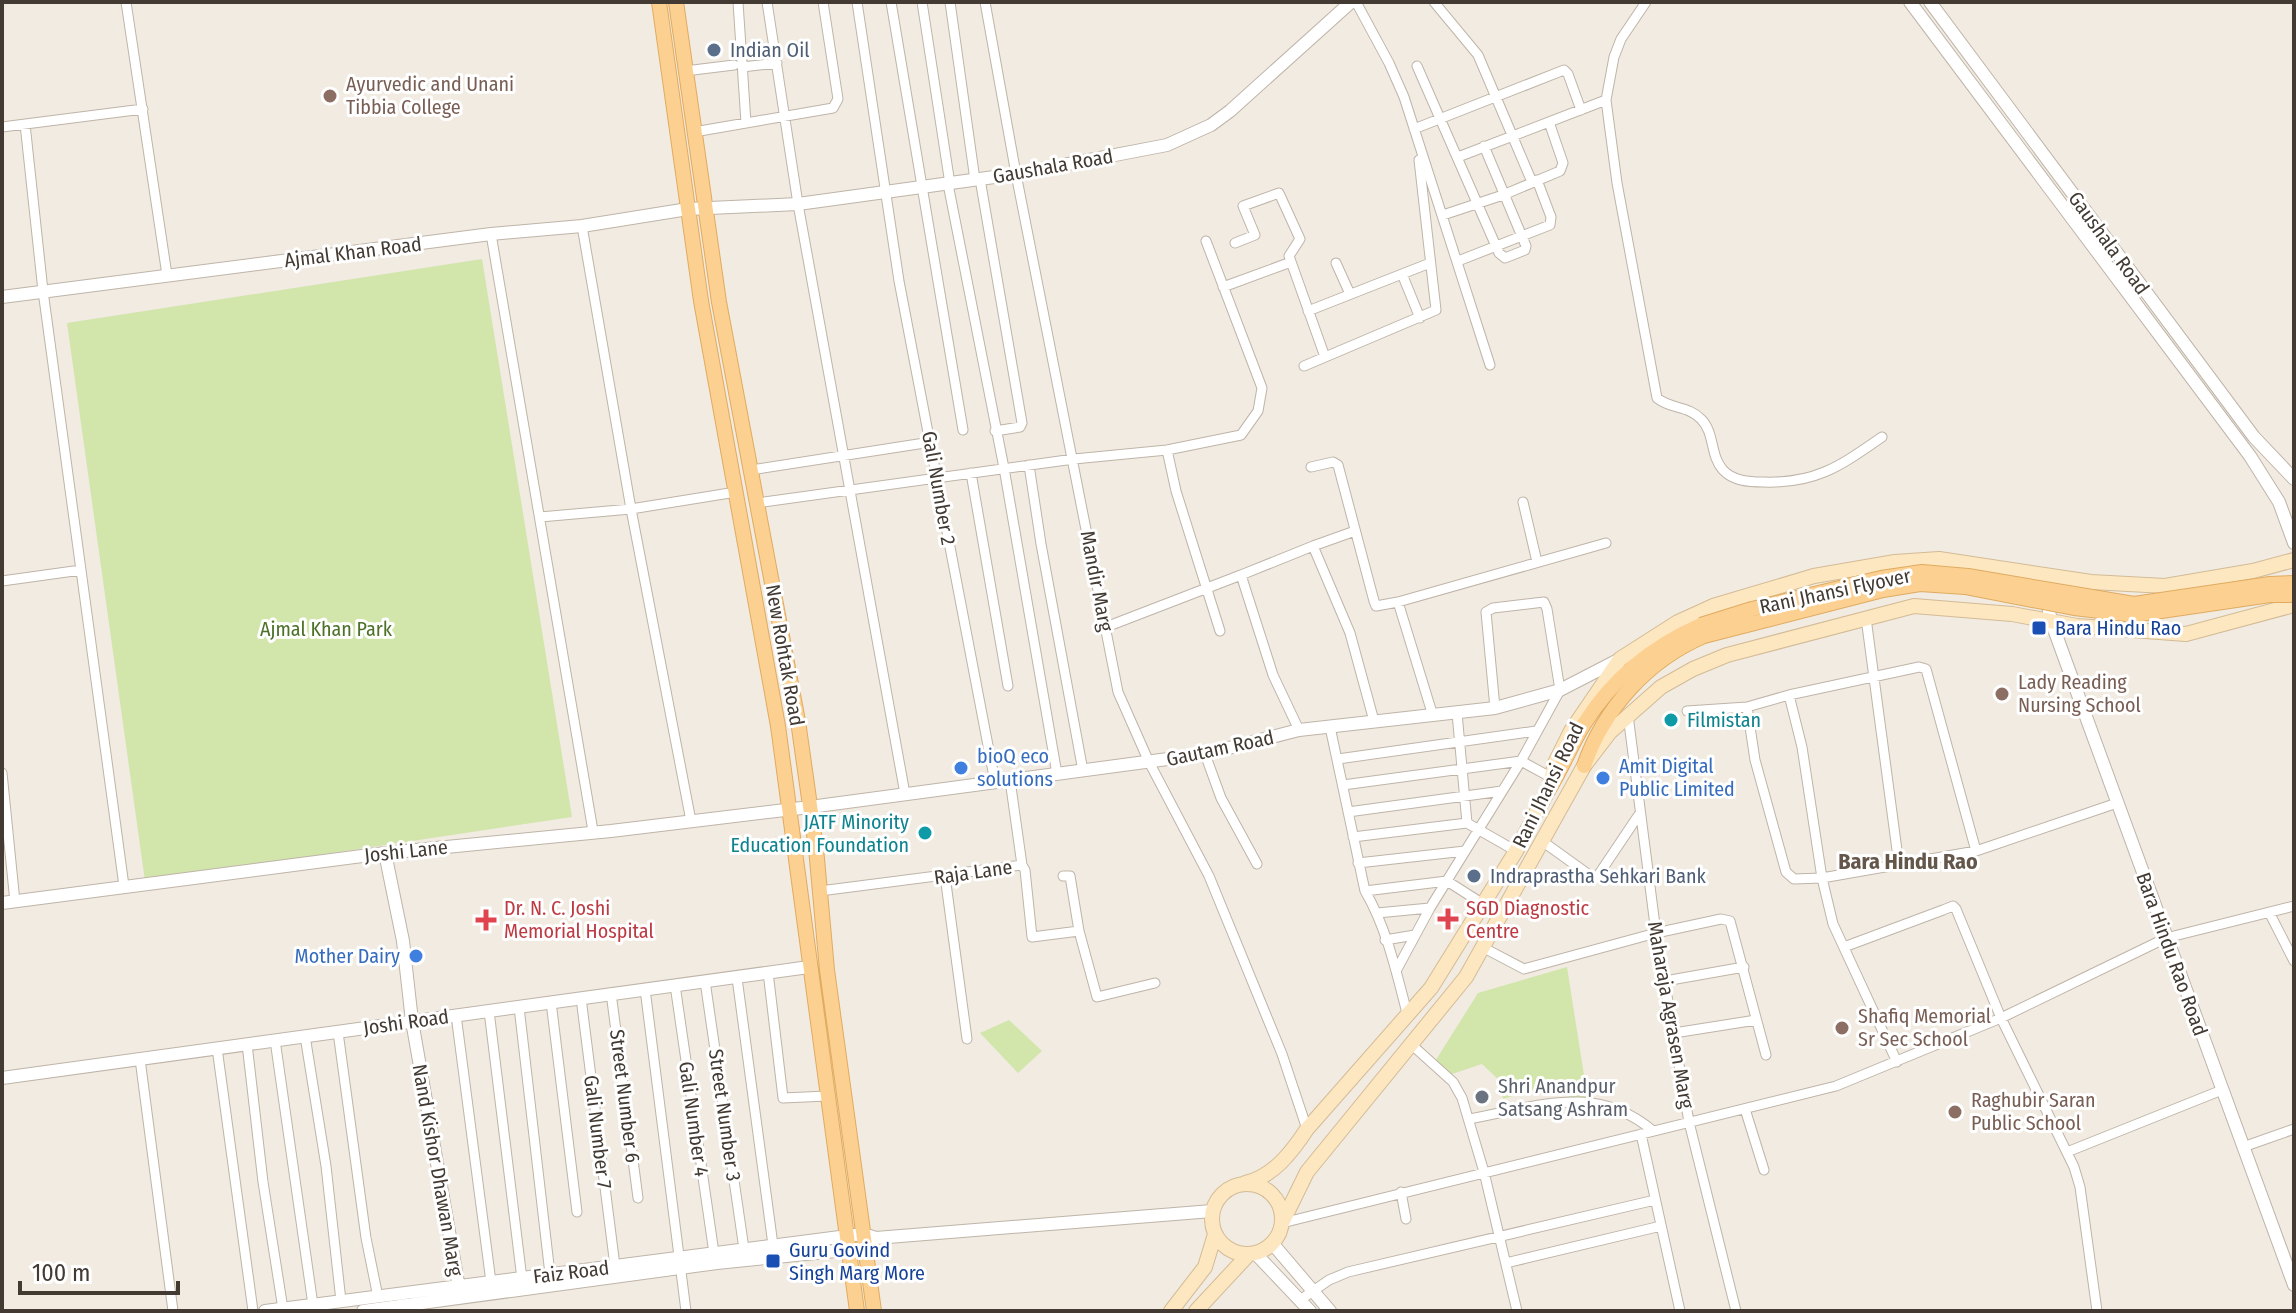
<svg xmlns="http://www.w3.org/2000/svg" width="2296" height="1313" font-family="'Fira Sans Condensed',sans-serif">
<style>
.green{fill:#d2e5ab}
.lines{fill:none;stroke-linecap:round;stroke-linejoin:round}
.minor-casing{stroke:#bfb4a8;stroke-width:11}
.tertiary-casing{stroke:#bfb4a8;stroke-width:14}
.secondary-casing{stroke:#d3bb95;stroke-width:16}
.primary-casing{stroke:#e0ab61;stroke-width:16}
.minor{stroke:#fff;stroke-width:9}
.tertiary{stroke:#fff;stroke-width:12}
.secondary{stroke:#fde7c0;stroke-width:14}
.primary{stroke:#fcd090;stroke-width:14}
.primary-bridge-casing{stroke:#e0ab61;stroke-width:16;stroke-linecap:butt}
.primary-bridge{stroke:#fcd090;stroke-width:14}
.service-dot{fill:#5c6f8a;stroke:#fff;stroke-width:3}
.education-dot{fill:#8d6e63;stroke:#fff;stroke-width:3}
.transit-dot{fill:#1a4fb4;stroke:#fff;stroke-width:3}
.culture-dot{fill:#0f9aa8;stroke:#fff;stroke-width:3}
.shop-dot{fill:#3f7fe0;stroke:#fff;stroke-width:3}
.health-dot{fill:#e0444e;stroke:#fff;stroke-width:3}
.worship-dot{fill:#6b7280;stroke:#fff;stroke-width:3}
.labels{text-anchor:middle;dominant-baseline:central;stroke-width:6;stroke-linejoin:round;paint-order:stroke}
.service-label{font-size:20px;fill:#4e5e75;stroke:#fff;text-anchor:start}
.education-label{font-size:20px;fill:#785e54;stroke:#fff;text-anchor:start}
.street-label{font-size:20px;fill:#423a33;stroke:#fff}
.transit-label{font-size:20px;fill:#164399;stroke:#fff;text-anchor:start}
.park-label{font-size:20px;fill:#4d7129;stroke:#fff}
.culture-label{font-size:20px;fill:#0d838f;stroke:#fff;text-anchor:start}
.shop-label{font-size:20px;fill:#366cbe;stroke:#fff;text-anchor:start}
.health-label{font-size:20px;fill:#be3a42;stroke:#fff;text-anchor:start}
.worship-label{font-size:20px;fill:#5b616d;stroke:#fff;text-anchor:start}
.neighbourhood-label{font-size:22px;font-weight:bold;fill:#64574a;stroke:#fff}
</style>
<rect width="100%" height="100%" fill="#f1ebe2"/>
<path class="green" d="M482 259 572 817 145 881 67 323Z
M1567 967 1588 1101 1536 1089 1503 1099 1500 1081 1482 1064 1452 1074 1434 1063 1478 993Z
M1009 1020 1042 1051 1018 1073 980 1033Z"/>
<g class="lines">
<defs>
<path id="minor" d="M126 2 167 275
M738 2 746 123
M767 2 798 204 905 794
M857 2 899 281 995 782
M891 2 963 430
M922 2 950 184
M950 2 975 180
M985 2 1016 174 1118 692 1149 762 1209 876 1282 1054 1307 1129
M1356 2 1389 63 1404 97 1490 365
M1434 2 1478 55 1532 182
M1646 2 1621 39 1614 57 1606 100 1617 183 1657 398C1670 409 1689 406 1701 419 1715 433 1710 456 1723 470 1733 481 1749 482 1763 482 1816 484 1840 466 1882 437
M1417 66 1499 253 1505 258 1525 250 1526 246 1484 146
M742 67 777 63
M685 71 734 65
M25 124 43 291 124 886
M2 127 143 109
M1414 129 1564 70 1568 74 1581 110
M694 132 833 108 838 99 823 2
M1458 157 1606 100
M980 179 1022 423 1020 427 995 431
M948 184 1004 468 1057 774
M1443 215 1503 195 1560 171 1563 163 1549 122
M582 226 631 509 691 821
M491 234 593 831
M1235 243 1255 235 1243 206 1279 193 1300 239 1289 256 1325 357
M1458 261 1550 225 1551 217 1537 180
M1336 263 1350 294
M1402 274 1420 318
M1223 287 1291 262
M1308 311 1430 263
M1304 366 1436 310 1419 160
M1167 450 1176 491 1220 631
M1029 465 1041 544 1083 771
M1311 467 1333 462 1338 465 1374 601 1376 606 1398 602 1433 716
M751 470 931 442
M971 473 1008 686
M1523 502 1537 562
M757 503 1074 459 1167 450 1241 435 1258 411 1262 388 1206 241
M540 517 631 509 736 492
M1313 546 1355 531
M2 581 81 570
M1398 602 1606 543
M1866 618 1899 865
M1106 627 1241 575
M1789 695 1802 747 1822 878 1833 924 1897 1062
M1747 707 1755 760 1786 872 1794 879 1822 878 1976 851 2117 803
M1687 711 1747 707 1789 695 1919 667 1926 669 1976 851
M1457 713 1467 823 1516 851
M1628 715 1656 933 1689 1122 1736 1311
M1330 727 1365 891C1387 928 1397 975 1408 1017
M1299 730 1273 675 1241 575 1313 546 1350 633 1374 721
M1205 754 1221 798 1257 864
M1338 759 1536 731
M2 773 15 902
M1010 780 1022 865 1025 870 1032 937 1079 931 1097 997 1155 983
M1343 785 1521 761 1554 779
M1348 812 1502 791
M1353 837 1467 823
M1542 841 1592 877H1597L1640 813
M1358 863 1465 851
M945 876 967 1039
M1063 876H1070L1079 931
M820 891 1022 865
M1365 891 1447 881 1483 904
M1377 913 1430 908
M2270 914 2294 961
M1385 940 1415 935
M1844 947 1943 910 1953 906 1956 909 2001 1018 2074 1167 2080 1187 2097 1311
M1484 948 1524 969 1656 933 1721 919 1730 921 1766 1055
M1396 971 1430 908 1521 761 1560 690 1547 609 1544 602 1493 608 1486 612 1495 708
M768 972 783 1098 827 1096
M737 978 773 1245
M705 981 744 1249
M1665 981 1744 967
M675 985 714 1253
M645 989 686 1311
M611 993 638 1198
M581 998 615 1266
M551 1002 577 1212
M519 1007 550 1274
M489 1011 522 1279
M456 1015 491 1282
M338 1032 366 1238 378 1297
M1674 1033 1756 1020
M305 1036 326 1166 341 1301
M275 1040 313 1305
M247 1044 263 1182 283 1309
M1412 1045 1453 1082 1462 1098 1484 1172 1517 1311
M217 1048 253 1311
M140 1059 173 1311
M1745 1109 1764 1170
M1469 1119C1536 1107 1596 1082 1653 1131
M1641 1134 1680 1311
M2243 1147 2294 1129
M2067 1152 2222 1090
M1401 1192 1406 1219
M1282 1223 1836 1086 2001 1018 2166 938 2294 906
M1506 1263 1661 1226
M1300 1300 1329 1280 1348 1272 1655 1200"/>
<path id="tertiary" d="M1910 2 2250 456 2279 502 2294 543
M1930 2 2254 437 2294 479
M2 297 491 234 582 226 688 209 798 204 1016 174 1167 145 1211 125 1230 111 1351 2
M2046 596 2051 621 2294 1285
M385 853 403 941 412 1021 460 1294
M2 903 385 853 611 831 810 807 1205 754 1299 730 1495 708 1560 690 1620 659
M2 1078 809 967
M1272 1243 1330 1311
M1255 1253 1310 1311
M265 1311 863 1234 876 1238 1212 1211
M363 1311 717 1263 865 1248 871 1243"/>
<path id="secondary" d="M1245 1183C1273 1177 1292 1152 1307 1129L1431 988 1516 851 1549 789 1555 763 1571 731 1620 659 1678 622 1713 606 1814 576 1895 562 1939 559 2091 582 2165 586 2253 571 2294 560
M1212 1219a35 35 0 1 1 70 0a35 35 0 1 1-70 0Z
M1282 1223 1307 1172 1466 977 1584 766 1610 732 1661 687 1693 669 1727 655 1914 606 2012 614 2077 626 2186 634 2294 605
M1171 1311 1205 1267 1215 1234
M1196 1311 1249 1254"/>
<path id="primary" d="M659 2 701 301 778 726 857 1311
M676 2 719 302 798 721 816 848 827 970 874 1311
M1584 766C1604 708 1648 660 1704 636
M1549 789C1562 768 1571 745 1584 724 1612 679 1653 646 1701 625"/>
</defs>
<use href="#minor" class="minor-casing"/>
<use href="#tertiary" class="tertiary-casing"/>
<use href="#secondary" class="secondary-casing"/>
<use href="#primary" class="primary-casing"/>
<use href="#minor" class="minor"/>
<use href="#tertiary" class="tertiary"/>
<use href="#secondary" class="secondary"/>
<use href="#primary" class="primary"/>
<defs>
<path id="primary-bridge" d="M1701 625 1752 609 1881 578 1922 572 1968 576 2134 604 2270 584 2294 583
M1704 636 1883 590 1920 584 1965 587 2074 608 2134 615 2270 595H2294"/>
</defs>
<use href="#primary-bridge" class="primary-bridge-casing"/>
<use href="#primary-bridge" class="primary-bridge"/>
</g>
<g class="service-dot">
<circle cx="714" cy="50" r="8"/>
<circle cx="1474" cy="876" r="8"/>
</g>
<g class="education-dot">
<circle cx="330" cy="96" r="8"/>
<circle cx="2002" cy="694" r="8"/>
<circle cx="1842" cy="1028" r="8"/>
<circle cx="1955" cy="1112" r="8"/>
</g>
<g class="transit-dot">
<rect x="2031" y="620" width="16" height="16" rx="4"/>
<rect x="765" y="1253" width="16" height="16" rx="4"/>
</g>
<g class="culture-dot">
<circle cx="1671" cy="720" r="8"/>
<circle cx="925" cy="833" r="8"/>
</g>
<g class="shop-dot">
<circle cx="961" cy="768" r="8"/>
<circle cx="1603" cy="778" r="8"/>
<circle cx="416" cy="956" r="8"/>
</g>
<g class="health-dot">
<path d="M1444 907h8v8h8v8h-8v8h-8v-8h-8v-8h8z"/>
<path d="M482 908h8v8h8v8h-8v8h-8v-8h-8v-8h8z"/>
</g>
<circle class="worship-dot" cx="1482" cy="1097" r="8"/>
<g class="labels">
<g class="service-label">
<text x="730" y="50">Indian Oil</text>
<text x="1490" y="876">Indraprastha Sehkari Bank</text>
</g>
<g class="education-label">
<text x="346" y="84">Ayurvedic and Unani<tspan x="346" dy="23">Tibbia College</tspan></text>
<text x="2018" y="682">Lady Reading<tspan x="2018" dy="23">Nursing School</tspan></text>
<text x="1858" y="1016">Shafiq Memorial<tspan x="1858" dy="23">Sr Sec School</tspan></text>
<text x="1971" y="1100">Raghubir Saran<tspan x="1971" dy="23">Public School</tspan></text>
</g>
<g class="street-label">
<text transform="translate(1053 166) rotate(-10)">Gaushala Road</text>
<text transform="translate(2109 243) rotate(54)">Gaushala Road</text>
<text transform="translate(353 252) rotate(-7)">Ajmal Khan Road</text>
<text transform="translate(939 488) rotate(80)">Gali Number 2</text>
<text transform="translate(1097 581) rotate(79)">Mandir Marg</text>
<text transform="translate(1835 591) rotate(-12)">Rani Jhansi Flyover</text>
<text transform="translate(785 655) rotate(80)">New Rohtak Road</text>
<text transform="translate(1220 748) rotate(-12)">Gautam Road</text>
<text transform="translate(1548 785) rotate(-64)">Rani Jhansi Road</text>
<text transform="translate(406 851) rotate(-6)">Joshi Lane</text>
<text transform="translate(973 872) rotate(-8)">Raja Lane</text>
<text transform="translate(2172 954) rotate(70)">Bara Hindu Rao Road</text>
<text transform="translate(1671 1015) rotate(80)">Maharaja Agrasen Marg</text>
<text transform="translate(406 1022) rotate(-8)">Joshi Road</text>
<text transform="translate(625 1096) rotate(83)">Street Number 6</text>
<text transform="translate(725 1115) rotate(82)">Street Number 3</text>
<text transform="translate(694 1119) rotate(82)">Gali Number 4</text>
<text transform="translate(598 1132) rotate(83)">Gali Number 7</text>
<text transform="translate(438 1170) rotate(80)">Nand Kishor Dhawan Marg</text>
<text transform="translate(571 1272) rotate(-7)">Faiz Road</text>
</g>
<g class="transit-label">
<text x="2055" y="628">Bara Hindu Rao</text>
<text x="789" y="1250">Guru Govind<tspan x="789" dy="23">Singh Marg More</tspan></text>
</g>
<g class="park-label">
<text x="326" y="629">Ajmal Khan Park</text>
</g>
<g class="culture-label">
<text x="1687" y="720">Filmistan</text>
<text x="909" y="822" text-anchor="end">JATF Minority<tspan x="909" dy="23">Education Foundation</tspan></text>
</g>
<g class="shop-label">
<text x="977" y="756">bioQ eco<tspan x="977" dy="23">solutions</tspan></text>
<text x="1619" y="766">Amit Digital<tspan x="1619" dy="23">Public Limited</tspan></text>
<text x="400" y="956" text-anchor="end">Mother Dairy</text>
</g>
<g class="health-label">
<text x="504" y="908">Dr. N. C. Joshi<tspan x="504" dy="23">Memorial Hospital</tspan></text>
<text x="1466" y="908">SGD Diagnostic<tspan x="1466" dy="23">Centre</tspan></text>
</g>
<g class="worship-label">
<text x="1498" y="1086">Shri Anandpur<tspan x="1498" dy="23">Satsang Ashram</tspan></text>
</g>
<g class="neighbourhood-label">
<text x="1908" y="861">Bara Hindu Rao</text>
</g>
</g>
<rect width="2296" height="1313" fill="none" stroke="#423a33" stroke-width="8"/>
<path d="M20 1281v12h158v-12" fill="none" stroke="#423a33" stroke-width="4"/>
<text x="32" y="1281" font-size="24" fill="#423a33" stroke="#ffffff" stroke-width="6" paint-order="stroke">100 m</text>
</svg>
